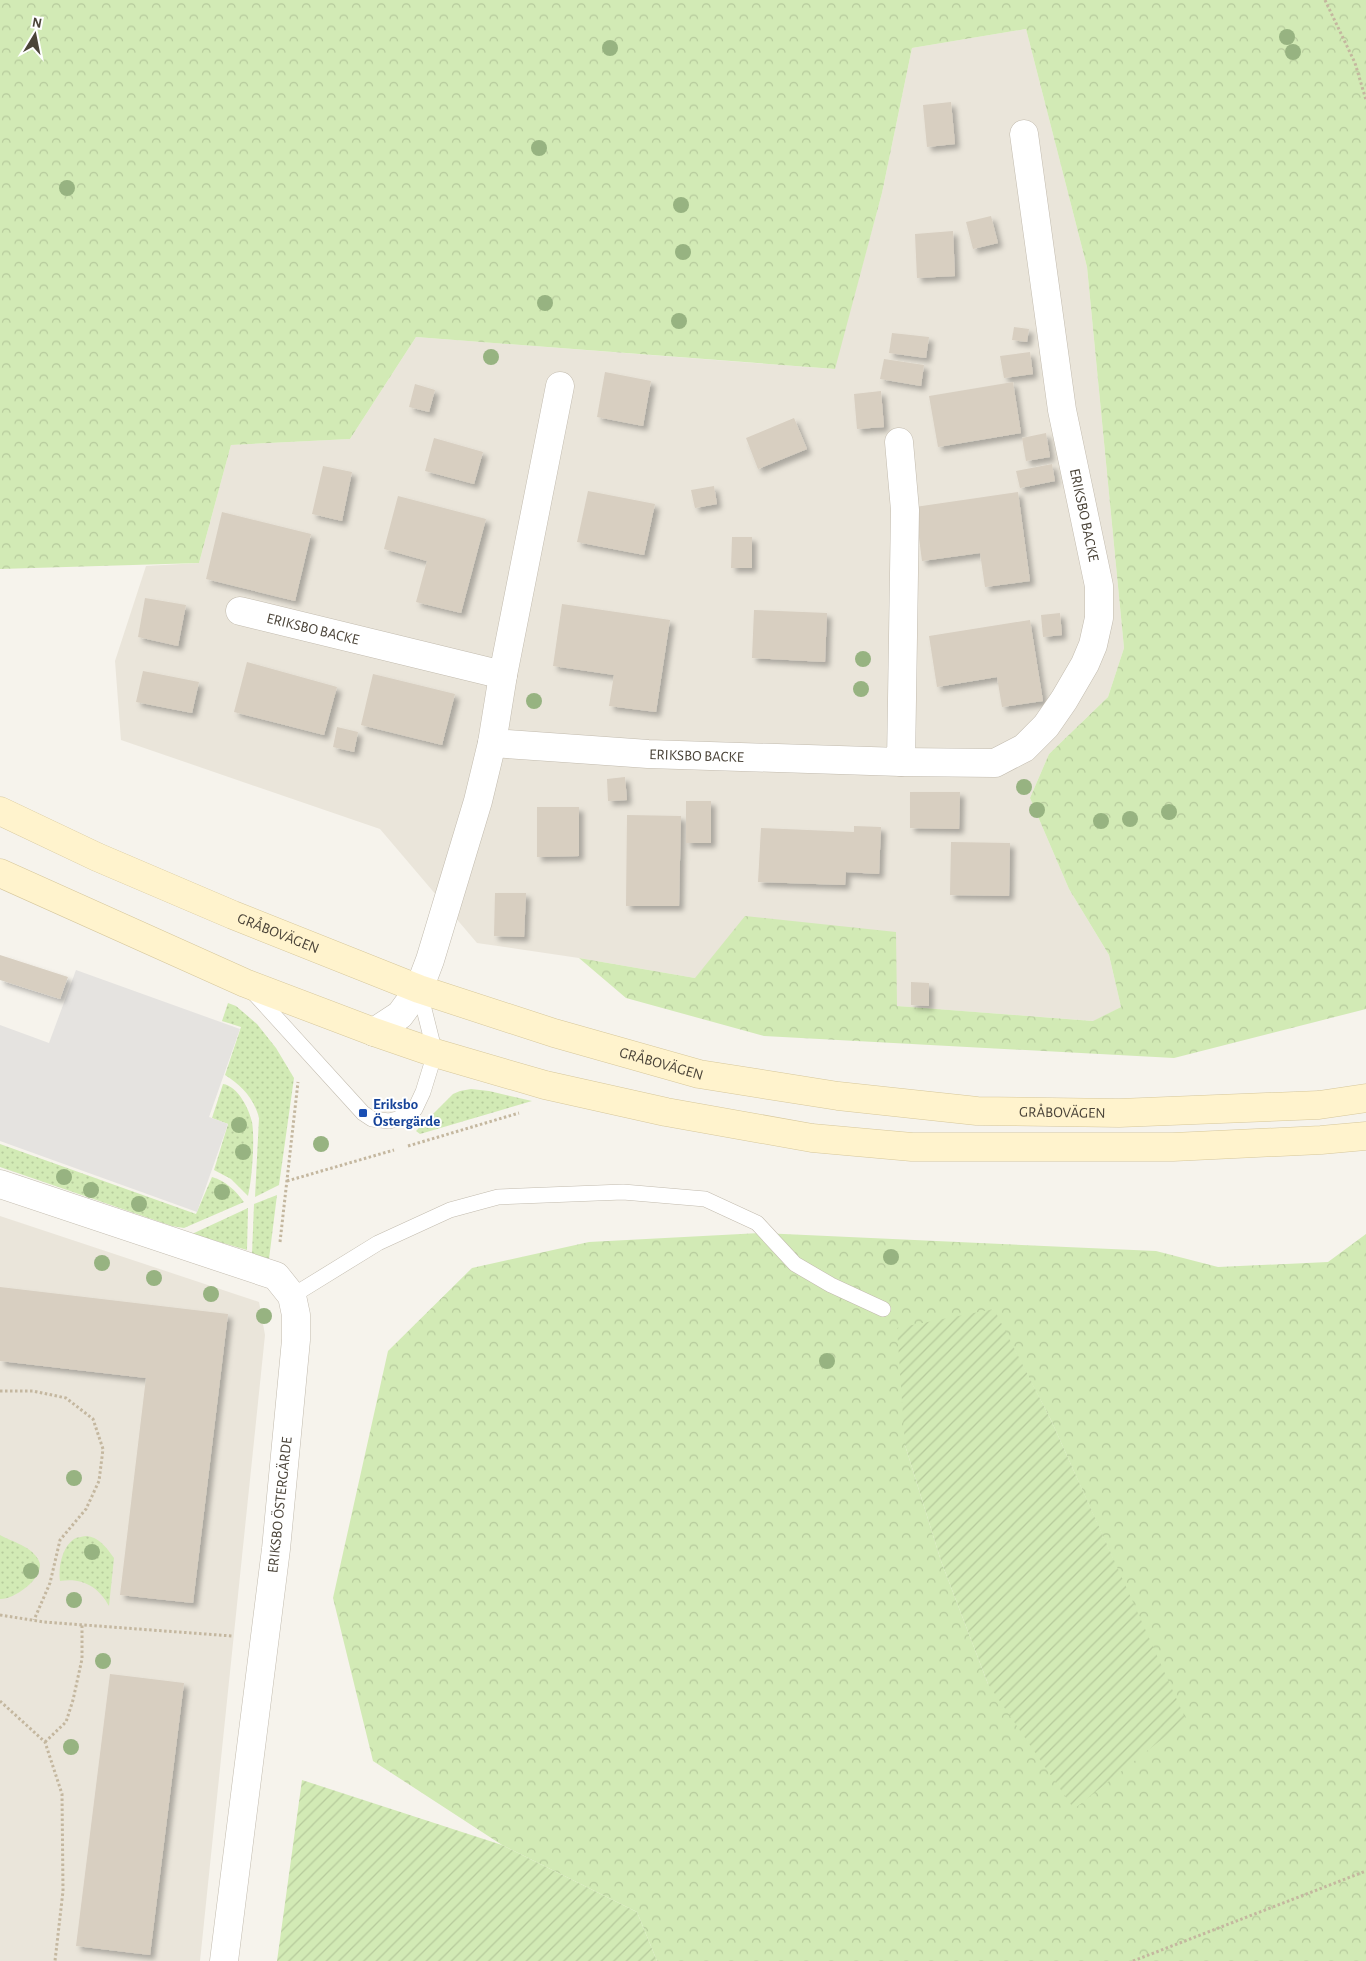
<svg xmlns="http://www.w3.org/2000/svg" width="1366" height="1961" font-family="'Alegreya Sans',sans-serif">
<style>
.residential{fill:#eae5da}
.grass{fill:url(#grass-dots)}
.forest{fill:url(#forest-crowns);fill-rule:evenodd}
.garden{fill:url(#garden-furrows)}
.parking{fill:#e5e3e0}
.building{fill:#d8cfc1;filter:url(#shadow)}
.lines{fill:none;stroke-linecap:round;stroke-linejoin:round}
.lane-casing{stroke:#c2bbae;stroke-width:16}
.street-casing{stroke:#c2bbae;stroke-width:29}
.secondary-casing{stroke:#d6c79b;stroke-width:29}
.path{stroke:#c4b79f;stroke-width:3;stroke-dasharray:2.5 2.5;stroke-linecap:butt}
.lane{stroke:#fff;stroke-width:15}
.street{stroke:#fff;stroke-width:28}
.secondary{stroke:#fff3cd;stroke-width:28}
.tree{fill:#97b381}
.transit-dot{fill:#1a4fb4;stroke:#fff;stroke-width:2}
.labels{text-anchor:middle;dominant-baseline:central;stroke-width:4;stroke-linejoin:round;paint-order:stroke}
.street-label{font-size:15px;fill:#4b4439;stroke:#fff}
.transit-label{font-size:15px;font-weight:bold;fill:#164399;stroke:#fff;text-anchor:start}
</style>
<defs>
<pattern id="grass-dots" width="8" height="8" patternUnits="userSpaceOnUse" patternTransform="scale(1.25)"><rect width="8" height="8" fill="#d2eab5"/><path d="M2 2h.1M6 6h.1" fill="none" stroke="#b6ca9c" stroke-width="1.8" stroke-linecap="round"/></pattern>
<pattern id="forest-crowns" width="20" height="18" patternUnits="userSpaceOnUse" patternTransform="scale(1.25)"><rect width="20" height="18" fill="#d2eab5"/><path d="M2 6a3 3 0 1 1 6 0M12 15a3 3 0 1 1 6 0" fill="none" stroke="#b6ca9c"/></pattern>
<pattern id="garden-furrows" width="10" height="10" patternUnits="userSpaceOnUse" patternTransform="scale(1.25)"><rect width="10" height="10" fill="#d2eab5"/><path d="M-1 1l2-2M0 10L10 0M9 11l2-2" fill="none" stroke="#b6ca9c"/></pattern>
<filter id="shadow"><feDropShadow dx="4.5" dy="4.5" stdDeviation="2.5" flood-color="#0004"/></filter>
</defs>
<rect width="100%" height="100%" fill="#f6f3ec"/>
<path class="residential" d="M1026 29 1087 267 1124 648 1108 697 1049 754 1030 798 1069 889 1109 955 1121 1007 1094 1021 896 1006 695 978 579 958 477 943 380 829 121 740 115 661 146 566 199 563 231 445 350 439 416 337 834 369 882 193 912 48Z
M0 1216 259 1302 265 1335 200 1961H0Z"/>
<path class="grass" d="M228 1003 236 1006 257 1024 276 1048 294 1078 279 1185 255 1197 259 1118C254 1098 241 1085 225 1075L241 1027 222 1021Z
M223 1084C238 1086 249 1109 252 1122 255 1139 252 1180 248 1196L231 1179 214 1170 228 1124 212 1118Z
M471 1089 489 1091 532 1101 420 1134 416 1131 453 1094 460 1091Z
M0 1144 196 1214 212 1177C226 1181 236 1191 244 1202L184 1228 172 1226 0 1167Z
M277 1195 269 1259 252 1254 254 1204Z
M248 1208 247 1250 192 1234Z
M0 1535C12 1542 32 1546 39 1561 46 1577 14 1600 0 1599Z
M86 1536C99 1537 106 1547 114 1558L109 1606C99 1587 82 1577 60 1581 58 1568 62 1547 74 1539 77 1537 82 1537 86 1536Z"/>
<path class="forest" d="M0 0H1366V1009L1174 1058 764 1036 626 998 579 958 695 978 745 916 896 932 897 1006 1093 1021 1121 1007 1109 955 1069 889 1030 798 1049 754 1108 697 1124 648 1087 267 1026 29 912 48 882 193 835 369 416 337 350 439 231 445 199 563 0 569Z
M760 1233 1156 1251 1218 1267 1328 1262 1366 1234V1961H657L637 1912 502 1845 373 1761 333 1598 388 1351 472 1268 589 1242ZM993 1309 1051 1420 1114 1561 988 1684 941 1561 905 1445Z"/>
<path class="garden" d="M994 1309 1051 1420 1186 1720 1074 1809 988 1684 941 1561 905 1445 897 1328Z
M302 1780 502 1845 637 1912 657 1961H277Z"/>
<path class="parking" d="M76 970 240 1029 209 1117 228 1124 197 1212 0 1141V1025L49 1043Z"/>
<path class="building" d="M951 102 955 144 927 147 923 105Z
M991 216 998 243 973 249 966 222Z
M953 231 955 276 917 278 915 234Z
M1014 327 1029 329 1027 342 1012 340Z
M892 333 929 337 926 358 889 353Z
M1030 352 1033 374 1004 378 1000 356Z
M884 359 924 365 921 386 880 379Z
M605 372 651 381 643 426 597 417Z
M1013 382 1021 433 938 447 929 396Z
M415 384 435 390 429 412 409 407Z
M881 391 884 427 857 429 854 394Z
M794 418 807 449 758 469 746 438Z
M1046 433 1050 457 1026 461 1022 438Z
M434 438 483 452 474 484 425 471Z
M1052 464 1055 481 1020 488 1016 471Z
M323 466 352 472 342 521 312 514Z
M714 486 717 504 695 508 691 490Z
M588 491 655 504 644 555 577 542Z
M1018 492 1030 581 985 587 980 553 922 561 915 507Z
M398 496 486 519 461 613 416 602 427 561 384 549Z
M222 512 311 534 295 601 206 579Z
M732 537H752V568H731Z
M145 598 186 605 178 646 138 637Z
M562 604 670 620 656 712 609 706 614 675 553 666Z
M754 610 827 613 825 662 752 658Z
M1060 613 1062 635 1043 637 1041 615Z
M1030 620 1043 701 1002 707 997 677 937 687 929 636Z
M247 662 337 687 324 735 234 712Z
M143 671 199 682 192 713 136 702Z
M373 674 455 694 442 745 361 725Z
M337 727 358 732 354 752 333 747Z
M625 777 627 800 608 801 607 779Z
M910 792H960L959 829 910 828Z
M686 801H711V843H686Z
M537 807H579V856L537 857Z
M627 815 681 816 679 906H626Z
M854 826 881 827 879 874 846 872 845 885 758 882 761 828 854 832Z
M951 842 1010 843 1009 896 950 895Z
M495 893H526L524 937 494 936Z
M0 955 68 977 60 999 0 980Z
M911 982 929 983V1006L911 1005Z
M0 1287 228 1314 193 1603 120 1595 146 1378 0 1361Z
M110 1674 184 1683 150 1955 76 1946Z"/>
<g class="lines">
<defs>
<path id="lane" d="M252 991 363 1113 372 1119 389 1121 397 1119 415 1109 423 1092 435 1053 419 989
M292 1296 378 1243 450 1210 498 1197 623 1192 705 1199 757 1223 795 1264 831 1285 883 1309"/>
<g id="street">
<path id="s1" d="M240 611 503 675"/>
<path id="s2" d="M492 743 648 754 901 762 905 510 899 442"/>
<path d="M901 762 995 763 1024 748 1046 726 1064 700 1085 664 1093 645 1099 618V586L1062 410 1024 134"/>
<path d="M374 1032 400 1015 419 989 430 960 478 801 492 743 503 675 560 386"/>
<path d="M0 1184 276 1276 292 1296 296 1315V1340L276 1549 224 1961"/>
</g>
<g id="secondary">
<path id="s3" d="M0 811 97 857 233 915 419 989 554 1033 699 1074 838 1096 977 1111 1119 1113 1319 1105 1366 1098"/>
<path d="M0 873 245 983 374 1032 435 1053 545 1085 666 1112 812 1138 912 1147H1173L1321 1140 1366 1136"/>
</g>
</defs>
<use href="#lane" class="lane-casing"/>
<use href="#street" class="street-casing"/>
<use href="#secondary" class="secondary-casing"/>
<path class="path" d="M1325 0 1355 63 1366 100
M408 1146 519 1113
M287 1181 394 1150
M280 1242 298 1082
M0 1391H33L66 1398 93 1419 103 1449 99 1481 86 1509 60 1540 50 1583 34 1620
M0 1615 44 1622 232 1636
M0 1701 45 1742 62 1794 63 1891 55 1961
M45 1742 66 1722 73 1700 82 1659V1625
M1133 1961 1366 1871"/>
<use href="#lane" class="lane"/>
<use href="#street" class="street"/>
<use href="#secondary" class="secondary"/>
</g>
<g class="tree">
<circle cx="1287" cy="37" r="8"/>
<circle cx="610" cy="48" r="8"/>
<circle cx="1293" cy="52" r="8"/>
<circle cx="539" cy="148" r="8"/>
<circle cx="67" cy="188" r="8"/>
<circle cx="681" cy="205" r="8"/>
<circle cx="683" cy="252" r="8"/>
<circle cx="545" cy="303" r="8"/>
<circle cx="679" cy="321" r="8"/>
<circle cx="491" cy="357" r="8"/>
<circle cx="863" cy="659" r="8"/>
<circle cx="861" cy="689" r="8"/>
<circle cx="534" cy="701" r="8"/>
<circle cx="1024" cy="787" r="8"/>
<circle cx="1037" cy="810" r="8"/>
<circle cx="1169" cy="812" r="8"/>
<circle cx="1130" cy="819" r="8"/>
<circle cx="1101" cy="821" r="8"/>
<circle cx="239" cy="1125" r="8"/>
<circle cx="321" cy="1144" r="8"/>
<circle cx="243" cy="1152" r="8"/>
<circle cx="64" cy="1177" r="8"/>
<circle cx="91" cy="1190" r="8"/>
<circle cx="222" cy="1192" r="8"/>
<circle cx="139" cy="1204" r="8"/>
<circle cx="891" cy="1257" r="8"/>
<circle cx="102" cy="1263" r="8"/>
<circle cx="154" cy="1278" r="8"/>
<circle cx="211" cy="1294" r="8"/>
<circle cx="264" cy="1316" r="8"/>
<circle cx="827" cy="1361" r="8"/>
<circle cx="74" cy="1478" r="8"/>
<circle cx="92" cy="1552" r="8"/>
<circle cx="31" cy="1571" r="8"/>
<circle cx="74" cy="1600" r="8"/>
<circle cx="103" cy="1661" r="8"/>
<circle cx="71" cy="1747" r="8"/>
</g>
<rect class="transit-dot" x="358" y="1108" width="10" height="10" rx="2.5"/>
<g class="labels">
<g class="street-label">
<text transform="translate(1084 515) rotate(78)">ERIKSBO BACKE</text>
<text stroke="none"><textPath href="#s1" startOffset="75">ERIKSBO BACKE</textPath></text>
<text stroke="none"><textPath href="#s2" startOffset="205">ERIKSBO BACKE</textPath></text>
<text stroke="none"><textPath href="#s3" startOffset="304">GRÅBOVÄGEN</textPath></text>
<text stroke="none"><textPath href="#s3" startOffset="709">GRÅBOVÄGEN</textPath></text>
<text stroke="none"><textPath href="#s3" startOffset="1114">GRÅBOVÄGEN</textPath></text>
<text transform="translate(280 1505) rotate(-84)">ERIKSBO ÖSTERGÄRDE</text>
</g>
<g class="transit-label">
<text x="373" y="1104">Eriksbo<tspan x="373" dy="17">Östergärde</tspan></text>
</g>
</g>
<g transform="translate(35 35) rotate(10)" stroke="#ffffff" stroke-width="4" paint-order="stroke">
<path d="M0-4L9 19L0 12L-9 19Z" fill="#4b4439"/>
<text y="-8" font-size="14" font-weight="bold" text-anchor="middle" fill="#4b4439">N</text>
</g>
</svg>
